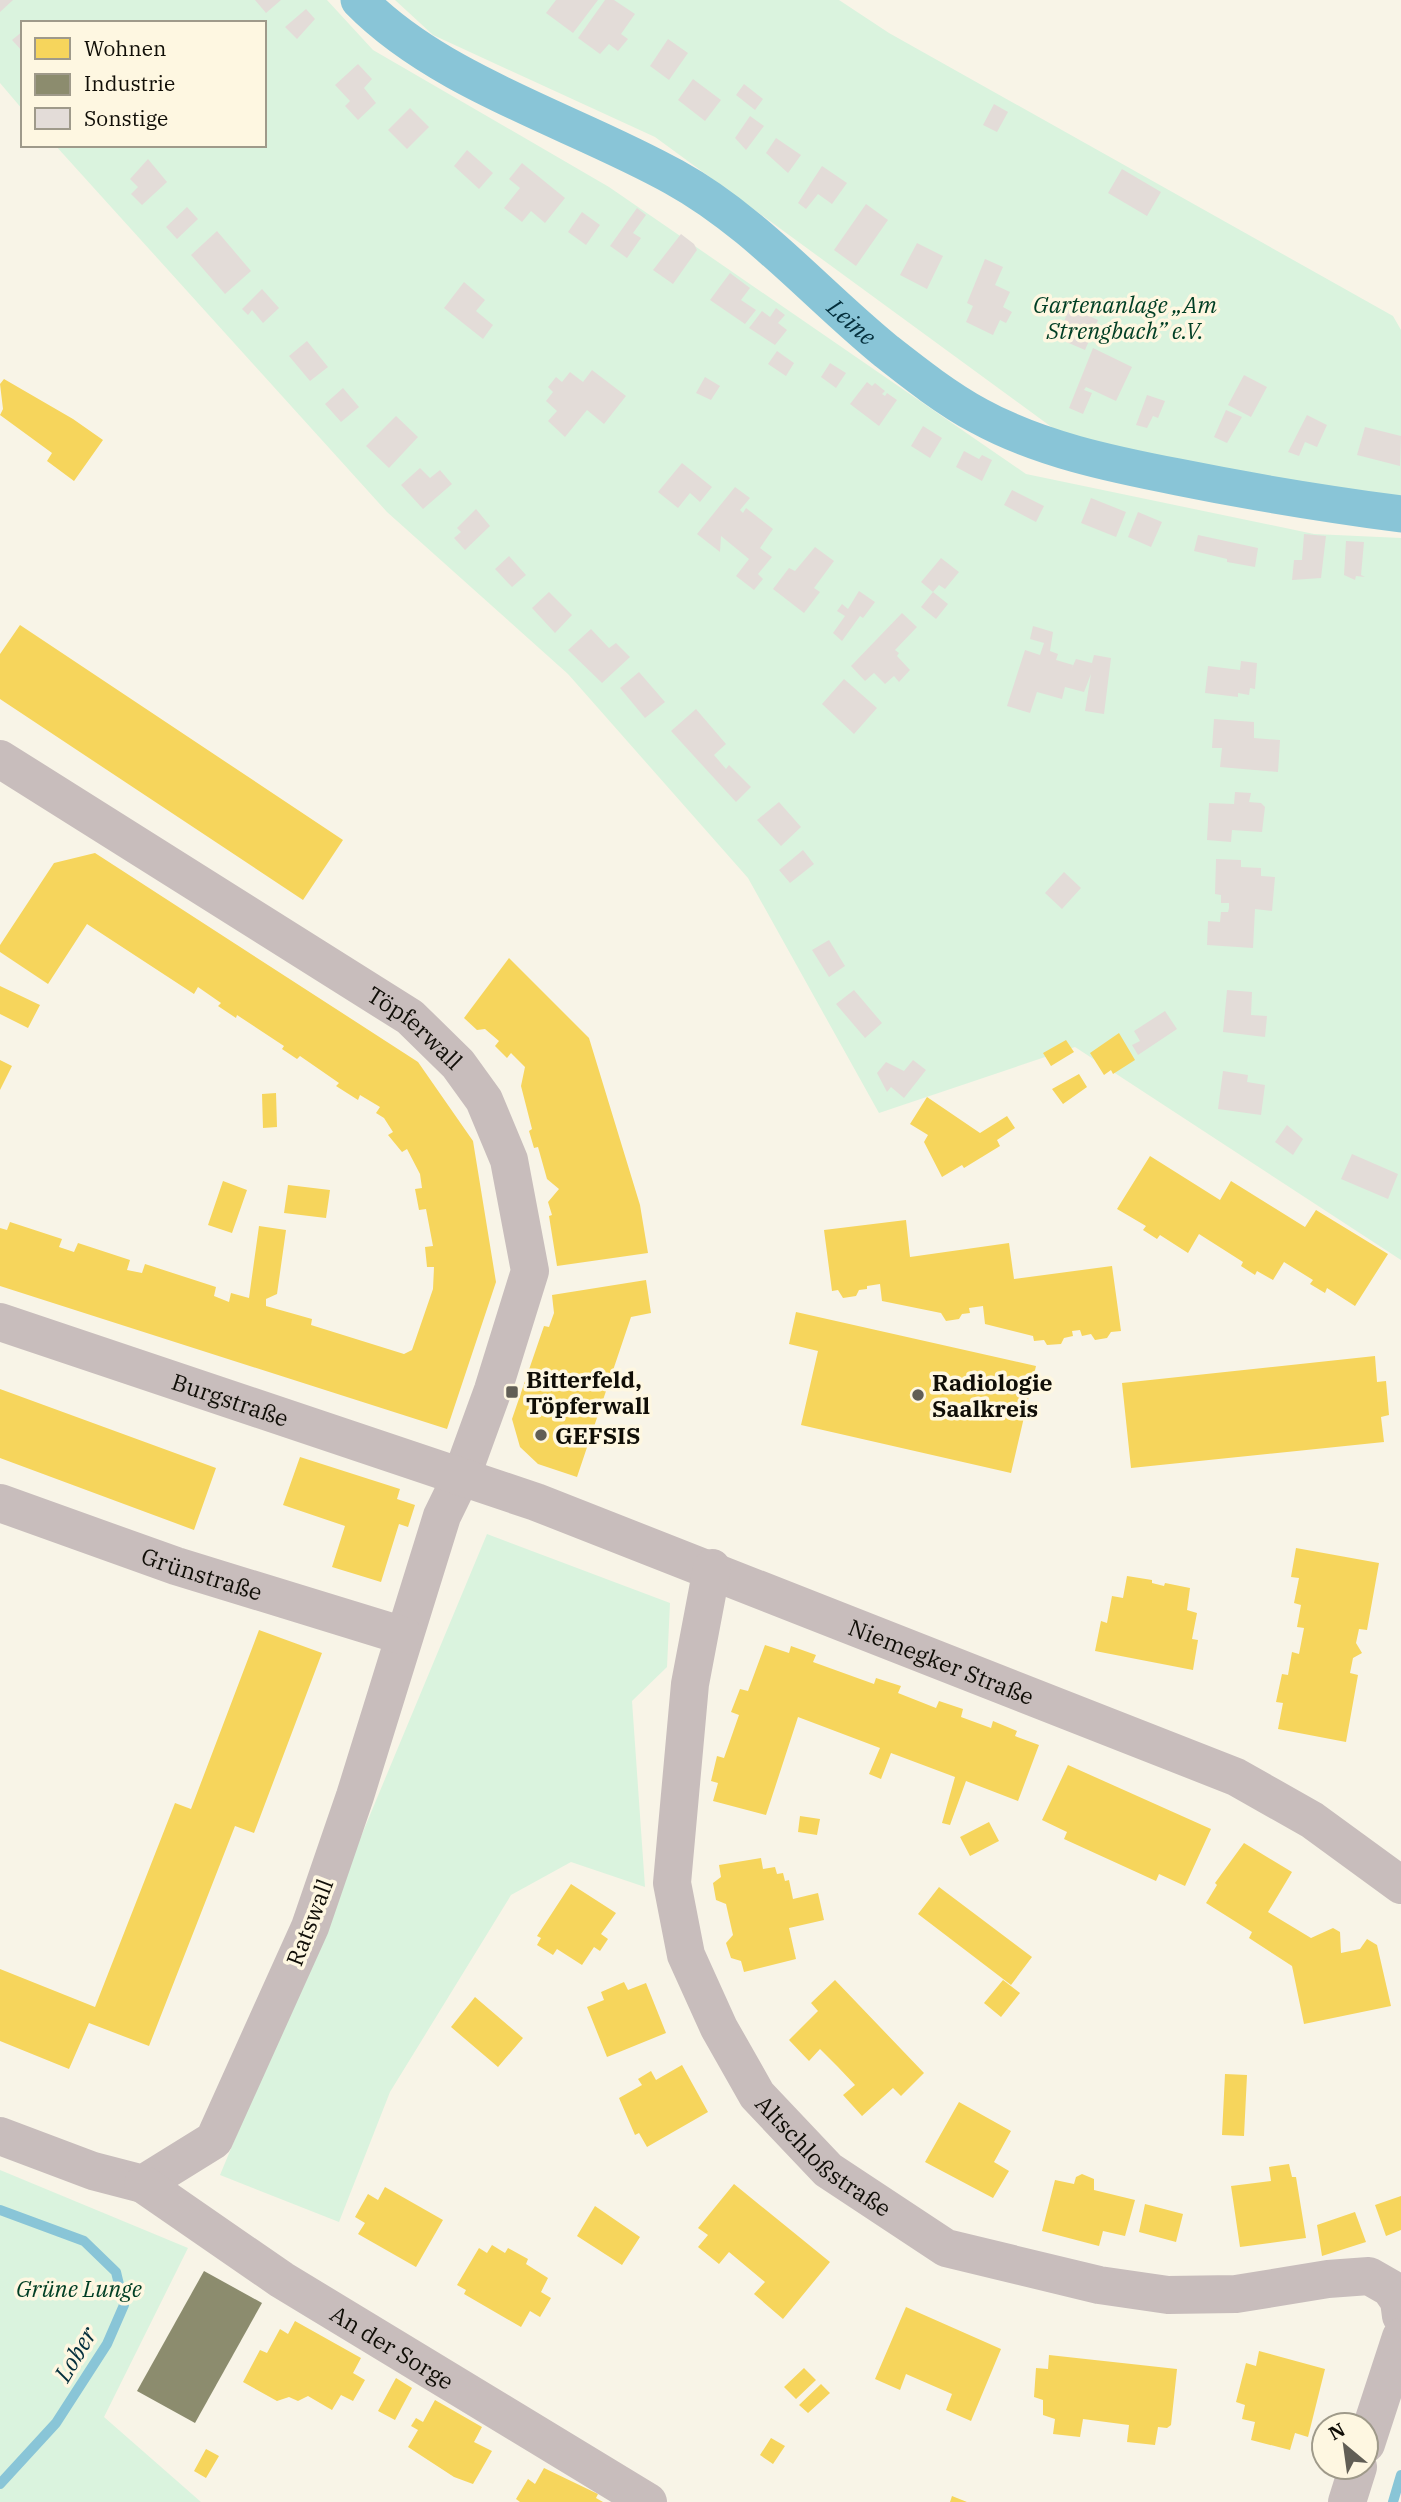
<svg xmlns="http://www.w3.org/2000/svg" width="1401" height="2502" font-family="'IBM Plex Serif',serif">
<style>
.green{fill:#daf3de}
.homes{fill:#f6d55c}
.industry{fill:#8c8c6e}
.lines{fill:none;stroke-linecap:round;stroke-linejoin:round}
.stream{stroke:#89c5d7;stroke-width:10}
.canal{stroke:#89c5d7;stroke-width:37}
.building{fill:#e3dcd8}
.minor{stroke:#c8bdbc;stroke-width:38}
.poi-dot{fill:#615e55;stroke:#fef7e1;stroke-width:2.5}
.labels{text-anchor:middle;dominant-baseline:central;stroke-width:7;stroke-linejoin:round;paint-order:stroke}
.park-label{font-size:23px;font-style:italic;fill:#003e24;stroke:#fef7e1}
.street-label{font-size:23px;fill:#100e07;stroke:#fef7e1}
.poi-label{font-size:23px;font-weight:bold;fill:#100e07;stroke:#fef7e1;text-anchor:start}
.water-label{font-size:24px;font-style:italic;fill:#042f3c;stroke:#fef7e1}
</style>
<rect width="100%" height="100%" fill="#f8f4e7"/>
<path class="green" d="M0 0H327L373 50 609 187 1026 474 1314 534 1401 538V1260L1075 1047 879 1113 748 878 568 674 387 512 55 145H264V23H23V110L0 83Z
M395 0H839L889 33 1393 316 1401 330V499L1331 493 1072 442 655 137 433 35Z
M487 1534 670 1603 667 1667 632 1701 645 1887 571 1862 511 1895 390 2092 339 2222 220 2175Z
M0 2170 188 2248 104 2417 201 2502H0Z"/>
<path class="homes" d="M4 379 73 419 103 440 74 481 47 461 52 453 0 415 3 409 0 384Z
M20 625 343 840 303 900 0 699V654Z
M95 853 418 1062 473 1141 496 1282 447 1429 0 1286V1228L7 1230 10 1222 62 1239 59 1247 74 1252 78 1243 130 1260 127 1270 142 1273 145 1264 216 1287 214 1296 229 1302 231 1293 249 1298 259 1226 286 1230 277 1294 266 1299V1306L312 1319 311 1325 404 1354 412 1350 433 1289 434 1267H427L425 1247 433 1246 426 1209 419 1210 415 1189 422 1188 420 1174 407 1149 402 1152 388 1135 393 1132 384 1118 376 1113 380 1107 360 1095 358 1100 336 1086 339 1083 300 1056 297 1059 282 1049 284 1046 237 1015 236 1018 218 1006 221 1003 198 987 194 994 87 924 48 984 0 952V945L54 863Z
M509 958 589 1038 640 1205 648 1253 557 1266 549 1216 552 1215 548 1202 559 1189 547 1179 538 1147 534 1148 529 1131 532 1129 521 1086 525 1067 511 1053 507 1058 495 1046 499 1041 485 1029 477 1030 464 1018Z
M0 986 40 1005 28 1028 0 1014Z
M1119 1033 1135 1060 1113 1074 1111 1070 1104 1075 1090 1053Z
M1066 1040 1074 1052 1051 1066 1043 1053Z
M0 1060 12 1066 0 1090Z
M1079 1074 1087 1087 1063 1104 1052 1089Z
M276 1093 277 1127 263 1128 262 1094Z
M927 1097 980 1133 1007 1116 1015 1128 997 1140 1000 1146 964 1168 962 1165 942 1177 924 1142 928 1135 910 1124Z
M1150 1156 1220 1200 1231 1181 1305 1227 1316 1210 1388 1254 1355 1306 1327 1288 1325 1293 1310 1284 1313 1280 1284 1262 1273 1280 1257 1271 1255 1275 1241 1266 1243 1262 1199 1234 1188 1253 1160 1235 1157 1239 1143 1230 1146 1226 1117 1209Z
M223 1181 247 1190 232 1233 208 1225Z
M288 1185 330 1190 326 1218 284 1213Z
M906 1220 910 1257 1009 1243 1014 1279 1112 1266 1121 1331 1111 1332 1107 1338 1095 1340 1091 1334 1082 1336 1080 1330 1072 1331 1073 1336 1064 1338 1061 1344 1047 1345 1044 1340 1034 1341 1033 1336 985 1324 983 1306 969 1308 970 1313 962 1314 959 1319 946 1321 941 1313 882 1301 880 1284 867 1286V1289L859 1290 856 1296 843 1298 838 1290 832 1291 824 1230Z
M646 1280 651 1313 631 1317 577 1477 538 1464 520 1447 512 1419 544 1326 549 1327 554 1313 552 1295Z
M796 1312 1036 1366 1011 1473 801 1425 818 1351 789 1344Z
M1375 1356 1377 1382 1386 1381 1389 1415 1381 1417 1384 1442 1131 1468 1122 1383Z
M0 1389 216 1468 194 1530 0 1458Z
M300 1457 400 1489 397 1499 415 1505 408 1527 399 1524 381 1582 332 1567 345 1526 283 1505Z
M1296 1548 1379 1563 1367 1630 1359 1629 1356 1643 1362 1653 1353 1658 1350 1673 1358 1675 1346 1742 1278 1729 1283 1703 1276 1702 1282 1674 1288 1675 1292 1652 1299 1654 1304 1628 1297 1627 1301 1605 1294 1603 1299 1578 1291 1577Z
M1127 1576 1152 1580V1583L1164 1586 1165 1583 1190 1588 1187 1610 1197 1613 1192 1639 1198 1640 1193 1670 1095 1651 1101 1621 1107 1623 1112 1596 1123 1598Z
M259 1630 322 1653 254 1833 235 1826 149 2046 89 2023 69 2069 0 2041V1969L95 2007 175 1803 191 1809Z
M765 1645 789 1653 791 1646 816 1655 813 1662 874 1684 876 1678 901 1686 898 1693 936 1708 939 1701 963 1709 961 1717 991 1728 993 1721 1017 1731 1015 1736 1039 1745 1018 1801 966 1781 950 1825 942 1823 955 1777 891 1753 881 1779 869 1774 880 1748 798 1717 766 1815 713 1801 718 1783 711 1781 717 1756 724 1758 739 1715 731 1712 740 1689 748 1691Z
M1068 1765 1211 1829 1185 1886 1159 1874 1156 1881 1064 1839 1067 1832 1042 1820Z
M800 1816 820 1819 817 1835 798 1832Z
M989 1822 999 1841 970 1856 960 1837Z
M1244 1843 1292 1872 1268 1912 1311 1938 1333 1928 1340 1932 1341 1953 1360 1949 1367 1939 1377 1945 1391 2006 1304 2024 1292 1966 1249 1938 1252 1932 1206 1903 1217 1885 1215 1883Z
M761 1858 763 1869 775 1867 777 1874 783 1873 785 1881 789 1880 793 1899 818 1893 824 1920 789 1928 796 1959 744 1972 741 1961 731 1958 726 1943 733 1935 726 1904 716 1900 713 1883 721 1877 719 1865Z
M571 1884 616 1913 601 1934 608 1939 600 1951 594 1947 582 1965 557 1949 553 1955 537 1945 541 1938 537 1936Z
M939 1887 1032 1957 1011 1985 918 1914Z
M835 1980 924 2073 901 2096 893 2088 862 2116 843 2095 855 2085 838 2067 820 2049 809 2061 789 2040 818 2011 811 2003Z
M1003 1980 1020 1993 1001 2017 984 2003Z
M624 1982 628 1990 646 1983 666 2033 607 2057 587 2007 604 2000 601 1992Z
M475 1997 523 2038 498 2067 451 2027Z
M682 2065 708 2112 647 2147 639 2133 635 2135 619 2098 642 2085 638 2079 651 2071 656 2080Z
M1225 2074 1247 2075 1244 2136 1222 2135Z
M959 2102 1011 2131 994 2162 1009 2171 993 2198 925 2162Z
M1289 2164 1292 2177H1296L1306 2238 1240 2247 1231 2186 1271 2181 1269 2167Z
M1082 2174 1094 2179V2190L1135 2200 1125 2236 1103 2231 1099 2246 1042 2231 1055 2180 1074 2184 1076 2177Z
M734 2184 830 2262 783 2319 754 2294 765 2282 729 2252 719 2264 698 2247 708 2235 698 2228Z
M385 2187 443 2220 416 2267 358 2234 365 2223 355 2217 368 2194 378 2200Z
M1401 2196V2230L1386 2236 1375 2205Z
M1145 2204 1183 2214 1176 2242 1139 2232Z
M595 2206 640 2237 622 2265 577 2236Z
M1355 2212 1366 2242 1322 2256 1317 2225Z
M492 2245 505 2253 508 2248 528 2259 526 2264 548 2278 541 2292 551 2298 540 2317 530 2311 521 2327 464 2294 466 2290 457 2285 479 2248 487 2253Z
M906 2307 1001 2349 971 2421 946 2410 952 2394 906 2374 900 2390 875 2379Z
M295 2321 361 2358 353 2373 365 2380 353 2401 341 2395 332 2410 308 2396 298 2401 289 2397 277 2401 243 2382 260 2350 267 2353 280 2329 288 2334Z
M1259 2351 1325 2369 1308 2437 1295 2433 1290 2450 1251 2440 1255 2422 1242 2419 1245 2405 1236 2402 1246 2363 1256 2366Z
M1049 2355 1177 2369 1171 2425 1167 2428 1158 2427 1155 2445 1127 2442 1129 2425 1083 2419 1080 2437 1053 2434 1055 2419 1043 2415V2400L1034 2397 1036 2368 1048 2369Z
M804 2368 816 2380 796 2399 784 2387Z
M396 2378 412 2388 395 2420 378 2411Z
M821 2384 830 2393 808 2413 799 2405Z
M435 2400 482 2427 474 2442 492 2451 473 2484 454 2477 408 2447 418 2430 411 2426 416 2418 423 2422Z
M771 2438 785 2446 773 2464 760 2455Z
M206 2449 219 2456 206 2478 194 2471Z
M544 2468 598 2494 596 2498 603 2502H520L516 2499 528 2479 535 2484Z
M952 2496 967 2502H950Z"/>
<path class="industry" d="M204 2271 262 2303 195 2423 137 2391Z"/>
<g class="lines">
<path class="stream" d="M0 2210 84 2241 116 2272 124 2305 107 2344 56 2423 0 2484
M1393 2502 1401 2475"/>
<path class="canal" id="s1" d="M359 0C440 83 574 121 674 177 754 221 816 294 886 351 914 373 947 399 979 416 1039 449 1111 464 1178 477 1252 492 1326 504 1401 514"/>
</g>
<path class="building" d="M0 0H13L0 12Z
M255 0H281L266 13Z
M556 0H598L573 33 546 13Z
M605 0H614L635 14 621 34 628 39 618 51 609 44 600 54 578 38Z
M306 9 315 19 297 39 285 27Z
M23 31V52L12 40Z
M668 39 688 53 669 80 650 66Z
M358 64 372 79 364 88 376 103 358 120 345 106 350 101 335 85Z
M693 79 721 100 705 121 678 100Z
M744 84 763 99 755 110 736 95Z
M994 104 1008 112 997 132 983 125Z
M410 108 429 127 407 149 388 130Z
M750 116 764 126 746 150 735 138Z
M776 138 801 155 788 173 766 153Z
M467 150 493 173 479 189 454 166Z
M148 159 167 182 142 205 131 194 138 187 130 179Z
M522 163 565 198 545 223 531 211 522 222 504 208 520 188 509 179Z
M822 166 847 183 832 204 818 194 806 209 798 203Z
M1122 169 1161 192 1147 216 1108 193Z
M866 204 888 220 856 266 834 250Z
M187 207 198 219 177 239 166 227Z
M637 208 646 215 633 233 641 238 627 258 610 246Z
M582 212 600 225 586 245 568 232Z
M217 231 251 271 225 294 191 255Z
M681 234 694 244 697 250 673 284 653 270Z
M917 243 943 256 927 289 900 275Z
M985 259 1003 267 995 285 1010 292 1003 307 1012 312 1006 323 1000 320 993 335 966 322 973 306 967 303Z
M730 273 750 288 741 300 756 310 745 324 710 300Z
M464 282 485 300 476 311 493 325 483 339 444 308Z
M262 289 279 308 263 323 252 310 248 315 242 309Z
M1070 307 1098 320 1085 350 1057 338Z
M776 308 785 315 778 323 787 330 775 345 749 328 762 311 770 317Z
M307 341 328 367 310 381 289 356Z
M1093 348 1132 367 1116 401 1086 387 1084 390 1092 393 1083 414 1069 408Z
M777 351 794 363 786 376 768 364Z
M830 363 846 373 836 388 821 377Z
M592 370 626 396 604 424 587 410 565 437 548 421 557 411 546 401 553 392 548 387 556 377 562 382 570 372 583 382Z
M1244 375 1267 387 1251 417 1228 405Z
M705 377 720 386 711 400 696 393Z
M867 382 872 386 875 383 885 391 882 394 885 396 887 393 897 400 879 426 850 404Z
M343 388 359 407 341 422 325 404Z
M1147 395 1165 401 1158 418 1153 416 1147 428 1136 425Z
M1226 410 1242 417 1227 443 1214 437Z
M1307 415 1327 425 1317 447 1305 442 1299 456 1288 452Z
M396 416 418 437 389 468 366 446Z
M923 426 942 438 930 458 911 446Z
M1365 427 1401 436 1400 466 1357 455Z
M964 451 979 459 982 455 992 460 982 481 956 467Z
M682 463 712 487 700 502 690 493 678 508 658 492Z
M420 468 430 478 440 470 452 484 423 509 401 485Z
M735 487 750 498 740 510 743 513 746 508 773 529 760 548 772 557 758 574 763 579 754 590 736 576 749 559 721 536 720 552 697 534Z
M1012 490 1044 506 1036 522 1004 505Z
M1091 498 1126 512 1116 537 1081 523Z
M476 509 490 526 465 550 454 538 461 532 457 528Z
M1138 512 1162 522 1151 547 1128 537Z
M1304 534 1326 536 1321 578 1292 580 1294 560H1302Z
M1198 535 1258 548 1255 567 1227 562V559L1194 551Z
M1346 541 1364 542 1361 575 1365 577 1356 576 1355 580 1344 575Z
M815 547 834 561 814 588 820 592 804 613 773 589 789 568 795 571Z
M509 556 526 575 512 587 495 569Z
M941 558 959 572 945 589 939 585 933 592 921 582Z
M859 591 875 602 863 618 860 616 842 641 833 633 845 616 837 611 842 604 848 609Z
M549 592 572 615 555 633 532 608Z
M933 592 948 604 936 619 921 607Z
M902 613 917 627 895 650 899 653 897 656 910 670 899 682 894 676 885 684 874 673 865 681 851 666Z
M1033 626 1053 632 1050 651 1058 654 1056 660 1073 665 1071 670 1076 659 1092 663 1094 655 1111 658 1104 714 1085 711 1091 674 1084 692 1065 687 1062 699 1037 692 1030 713 1007 706 1025 650 1040 655 1044 643 1030 639Z
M591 629 609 648 616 643 630 657 602 683 568 650Z
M1241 661 1257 663 1255 689 1250 688 1249 695 1238 693V697L1205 693 1208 666 1240 670Z
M639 672 665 702 645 718 620 688Z
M844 679 877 708 854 734 822 704Z
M696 709 726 744 714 755 726 769 729 765 751 787 736 802 671 731Z
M1214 719 1254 722V738L1280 740 1278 772 1220 767 1222 748H1212Z
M1235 792 1251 793 1249 802 1261 803 1265 807 1262 832 1232 830 1231 842 1207 840 1209 803 1234 804Z
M779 802 801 827 781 846 757 820Z
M803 850 814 864 790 883 779 870Z
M1216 859 1241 860V867L1261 868V876L1275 877 1272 911 1255 909 1253 948 1207 945 1208 921 1220 922 1221 912H1228L1229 908V903H1221V895L1215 894Z
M1064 872 1081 888 1062 909 1045 893Z
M829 940 845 966 829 977 812 950Z
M854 990 882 1023 865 1038 836 1004Z
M1227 990 1252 992 1251 1015 1267 1016 1265 1037 1223 1032Z
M1165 1011 1177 1029 1138 1055 1132 1045 1140 1041 1134 1031Z
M913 1060 926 1070 904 1098 891 1087 887 1092 877 1073 886 1062 904 1071Z
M1223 1071 1248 1075 1247 1082 1265 1085 1261 1115 1218 1109Z
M1287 1125 1303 1139 1293 1155 1275 1142Z
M1352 1154 1398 1174 1388 1199 1341 1179Z"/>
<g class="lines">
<g class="minor">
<path id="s2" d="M0 759 410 1017 458 1064 484 1100 509 1160 530 1271 493 1390 462 1475 442 1516 355 1796 310 1927 214 2140 143 2184 93 2171 0 2136"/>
<path id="s3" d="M0 1322 536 1502 1236 1777 1312 1820 1401 1885"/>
<path id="s4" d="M0 1503 176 1566 404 1636"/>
<path id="s5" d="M712 1568 690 1684 672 1883 686 1955 719 2028 757 2095 828 2170 946 2248 1099 2285 1168 2295 1236 2294 1328 2279 1369 2276 1390 2288 1399 2301 1401 2316"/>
<path id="s6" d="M143 2184 282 2280 648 2502"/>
<path d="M1366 2444 1401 2337"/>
<path d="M1347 2502 1358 2467"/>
</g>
</g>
<g class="poi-dot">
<rect x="505" y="1385" width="14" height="14" rx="3.5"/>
<circle cx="918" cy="1395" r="7"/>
<circle cx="541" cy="1435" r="7"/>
</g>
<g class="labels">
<g class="park-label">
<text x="1125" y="304">Gartenanlage „Am<tspan x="1125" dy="26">Strengbach” e.V.</tspan></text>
<text x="79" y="2288">Grüne Lunge</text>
</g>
<g class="street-label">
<text stroke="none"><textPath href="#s2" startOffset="495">Töpferwall</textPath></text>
<text stroke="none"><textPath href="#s3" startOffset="243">Burgstraße</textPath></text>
<text stroke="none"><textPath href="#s4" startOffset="214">Grünstraße</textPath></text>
<text stroke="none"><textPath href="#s3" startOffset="1001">Niemegker Straße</textPath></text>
<text transform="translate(309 1922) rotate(-69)">Ratswall</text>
<text stroke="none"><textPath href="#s5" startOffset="639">Altschloßstraße</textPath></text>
<text stroke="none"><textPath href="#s6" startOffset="298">An der Sorge</textPath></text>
</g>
<g class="poi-label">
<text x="526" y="1379">Bitterfeld,<tspan x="526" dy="26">Töpferwall</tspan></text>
<text x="932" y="1382">Radiologie<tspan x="932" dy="26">Saalkreis</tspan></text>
<text x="555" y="1435">GEFSIS</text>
</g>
<g class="water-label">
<text stroke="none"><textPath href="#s1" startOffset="593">Leine</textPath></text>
<text transform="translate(75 2354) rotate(-59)">Lober</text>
</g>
</g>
<rect x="21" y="21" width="245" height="126" fill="#fef7e1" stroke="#9f9a8a" stroke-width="2"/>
<rect x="35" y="38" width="35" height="21" fill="#f6d55c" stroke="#9f9a8a" stroke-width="2"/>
<text x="84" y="56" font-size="21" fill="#100e07">Wohnen</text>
<rect x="35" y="74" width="35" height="21" fill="#8c8c6e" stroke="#9f9a8a" stroke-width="2"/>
<text x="84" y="91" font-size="21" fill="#100e07">Industrie</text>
<rect x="35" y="108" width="35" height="21" fill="#e3dcd8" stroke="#9f9a8a" stroke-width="2"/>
<text x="84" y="126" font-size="21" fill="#100e07">Sonstige</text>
<g transform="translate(1345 2446) rotate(331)"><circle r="33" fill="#fef7e1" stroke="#9f9a8a" stroke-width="2"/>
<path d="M0-5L12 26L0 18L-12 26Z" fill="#615e55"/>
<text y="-10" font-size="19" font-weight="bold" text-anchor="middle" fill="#100e07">N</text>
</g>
</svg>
